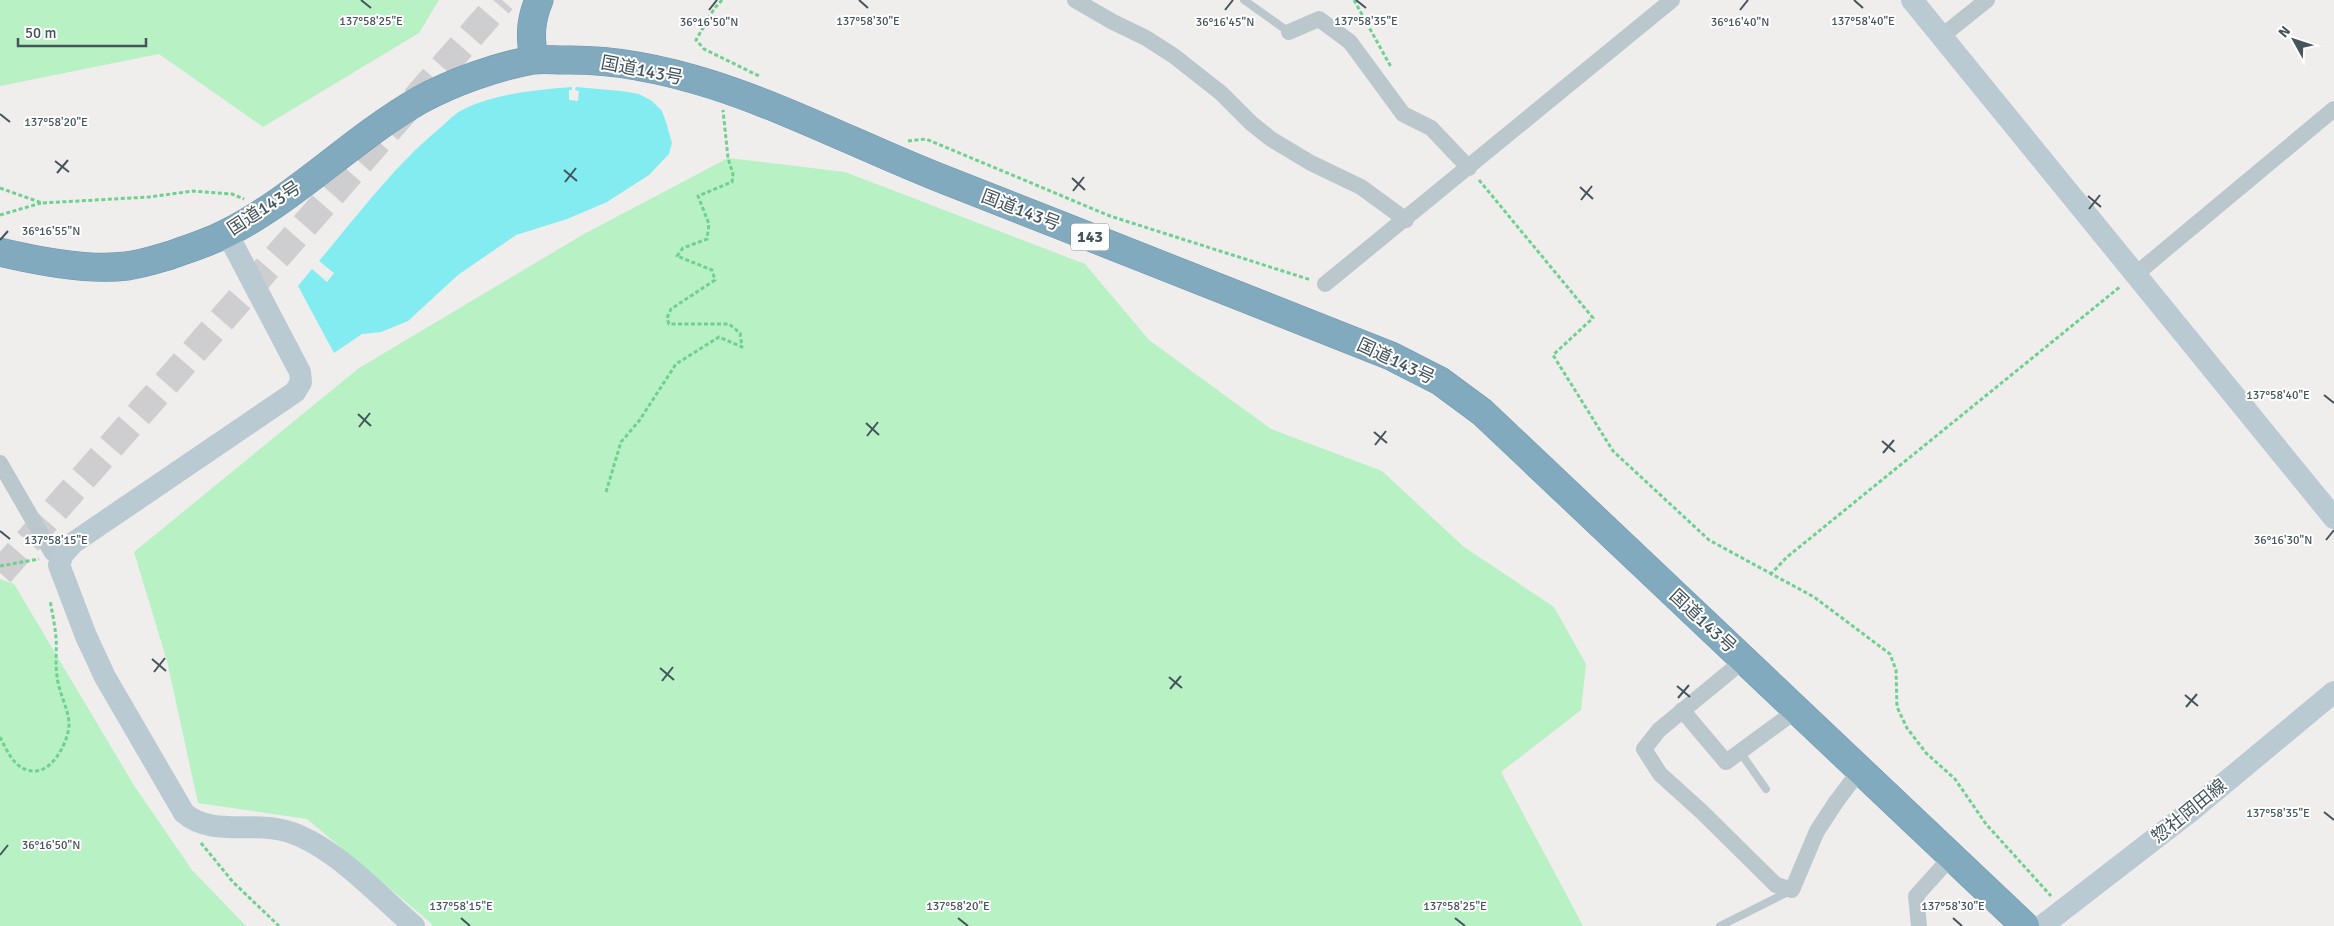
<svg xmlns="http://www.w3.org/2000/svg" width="2334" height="926" font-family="Signika,'Noto Sans JP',sans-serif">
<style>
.green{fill:#b8f1c4}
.water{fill:#82ecf0}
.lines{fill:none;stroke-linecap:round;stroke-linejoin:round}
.highway-tunnel{stroke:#ceced0;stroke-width:28;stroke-dasharray:28 14;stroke-linecap:butt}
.highway-casing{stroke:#6d95ab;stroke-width:29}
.path{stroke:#6ed190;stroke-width:3;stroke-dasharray:4 2.5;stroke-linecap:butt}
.lane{stroke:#bac8cd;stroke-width:8}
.street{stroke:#bac8cd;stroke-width:16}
.secondary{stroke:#b9cad3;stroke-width:22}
.highway{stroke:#81aabf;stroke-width:28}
.ticks{fill:none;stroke:#44545b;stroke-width:2}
.labels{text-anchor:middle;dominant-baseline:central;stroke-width:4;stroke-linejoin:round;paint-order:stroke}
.shield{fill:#fff;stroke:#7c878c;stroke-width:1}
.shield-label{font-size:16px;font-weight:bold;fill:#44545b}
.street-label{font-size:18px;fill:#44545b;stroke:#fff}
.ticks-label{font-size:12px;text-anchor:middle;fill:#44545b;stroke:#fff;stroke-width:4;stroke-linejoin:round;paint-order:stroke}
</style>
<rect width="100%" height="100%" fill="#f0eded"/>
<path class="green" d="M0 0H439L419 33 263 127 159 54 0 86Z
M728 158 845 172 1085 264 1149 340 1271 429 1382 471 1464 547 1554 607 1586 664 1581 710 1501 772 1583 926H431L432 924 307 819 198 803 167 661 134 552 359 368 584 234Z
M0 579 14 584 135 787 192 870 246 926H0Z"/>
<path class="water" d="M572 87V90H569V100L578 101 579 91 575 90 576 87 621 91 639 94 652 101 662 111 666 122 672 143 669 154 649 175 607 202 567 219 516 235 458 275 408 321 381 332 362 334 334 353 298 286 312 269 327 282 334 273 319 261C358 215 394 166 440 128 447 122 455 113 464 109 497 93 536 90 572 87Z"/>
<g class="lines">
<path class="highway-tunnel" d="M0 573 502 0"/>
<defs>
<path id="highway" d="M534 60C530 38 530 21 539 0
M0 252C38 261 88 271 127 266 142 264 157 259 171 255 190 248 210 242 227 233 295 199 353 138 420 100 453 82 495 67 533 60 543 59 554 60 563 60 693 57 817 129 935 176 1087 236 1239 295 1391 356L1440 381 1482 412 2025 926"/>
</defs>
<use href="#highway" class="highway-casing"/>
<path class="path" d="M722 0 714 9 696 40 704 49 759 76
M1354 0 1391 67
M908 141 926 139 1110 216 1311 280
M1479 180 1593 318 1553 355 1613 451 1709 540 1814 597 1890 654 1896 670 1897 707 1907 728 1926 753 1955 779 1986 824 2051 896
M0 188 42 203 149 197 193 191 232 194 244 199
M0 215 41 203
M606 492 621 442 639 421 676 364 719 337 742 347 740 333 729 324H669L667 318 671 309 715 280 712 270 677 256 683 248 707 239 709 224 698 196 732 182 733 174 728 158 723 110
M0 566 39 559
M1770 575 1787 557 2121 286
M0 737C8 753 16 772 36 771 54 770 69 740 69 724 69 710 58 691 57 676 55 663 57 650 56 638 55 625 52 612 50 600
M201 843 233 882 279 926"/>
<path class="lane" d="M1244 0 1289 32
M1740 752 1766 789
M1720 926 1790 891"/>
<path class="street" d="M1075 0 1113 22 1146 38 1174 56 1221 93 1251 123 1271 139 1311 163 1361 187 1406 220
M1289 32 1319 19 1350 42 1403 114 1431 128 1469 168
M1942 36 1987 0
M2136 274 2334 109
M1325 284 1672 0
M0 463 52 553 63 554
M1744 660 1659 730 1644 749 1660 774 1702 812 1776 885 1792 890 1817 831 1836 802 1860 770
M1682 710 1726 762 1797 710
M1919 926 1916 896 1952 856"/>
<path class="secondary" d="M1912 0 2334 518
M227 233 300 372 301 382 295 392 73 543 63 554 59 565 86 636 105 677 184 813C212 837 252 821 286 831 332 844 378 895 414 926
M2042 926 2192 810 2334 692"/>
<use href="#highway" class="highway"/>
</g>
<path class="ticks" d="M361 0 371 8M859 0 868 8M1356 0 1366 8M1854 0 1863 8M709 10 717 0M1225 10 1233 0M1740 10 1748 0M0 114 10 122M55 161 69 172M564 170 577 181M57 173 68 160M1072 178 1085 190M565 182 576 168M1580 187 1593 199M1073 191 1084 177M2088 196 2101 207M1581 200 1592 186M2089 209 2100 195M0 240 8 231M2324 395 2334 403M358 414 371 426M866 423 879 435M359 427 370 413M1374 432 1387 443M867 436 878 422M1882 441 1895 452M1375 445 1386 431M1883 453 1894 440M0 531 10 539M2326 540 2334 530M152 659 166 671M660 668 674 680M154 672 165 658M1169 677 1182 688M662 681 673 667M1677 686 1690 697M1170 689 1181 676M2185 695 2198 706M1678 698 1689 685M2186 707 2197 694M2324 812 2334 820M0 855 8 845M461 918 470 926M958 918 968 926M1455 918 1465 926M1953 918 1962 926"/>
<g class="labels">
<rect class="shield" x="1071" y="223.5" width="38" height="27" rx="4"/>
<g class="shield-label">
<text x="1090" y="237">143</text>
</g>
<g class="street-label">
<text transform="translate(642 70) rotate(11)">国道143号</text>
<text transform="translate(264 208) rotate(-33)">国道143号</text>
<text transform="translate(1021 210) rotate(21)">国道143号</text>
<text transform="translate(1396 361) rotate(25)">国道143号</text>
<text transform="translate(1703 621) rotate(43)">国道143号</text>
<text transform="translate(2189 811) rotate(-39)">惣社岡田線</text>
</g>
</g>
<g class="ticks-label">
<text x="1366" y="25">137°58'35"E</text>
<text x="1863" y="25">137°58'40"E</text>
<text x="371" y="25">137°58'25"E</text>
<text x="868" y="25">137°58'30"E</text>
<text x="709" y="26">36°16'50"N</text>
<text x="1225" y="26">36°16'45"N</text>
<text x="1740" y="26">36°16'40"N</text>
<text x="56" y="126">137°58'20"E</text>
<text x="51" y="235">36°16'55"N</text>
<text x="2278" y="399">137°58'40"E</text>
<text x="56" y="544">137°58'15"E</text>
<text x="2283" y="544">36°16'30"N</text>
<text x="2278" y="817">137°58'35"E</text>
<text x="51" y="849">36°16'50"N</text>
<text x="461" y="910">137°58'15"E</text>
<text x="958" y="910">137°58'20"E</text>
<text x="1455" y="910">137°58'25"E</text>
<text x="1953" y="910">137°58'30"E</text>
</g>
<g transform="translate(2294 40) rotate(310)" stroke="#ffffff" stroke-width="4" paint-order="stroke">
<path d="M0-4L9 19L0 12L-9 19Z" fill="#44545b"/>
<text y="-8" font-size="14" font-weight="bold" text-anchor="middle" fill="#44545b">N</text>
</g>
<path d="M18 38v8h128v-8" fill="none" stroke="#44545b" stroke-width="2.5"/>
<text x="25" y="38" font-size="15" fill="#44545b" stroke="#ffffff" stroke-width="4" paint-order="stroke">50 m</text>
</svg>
